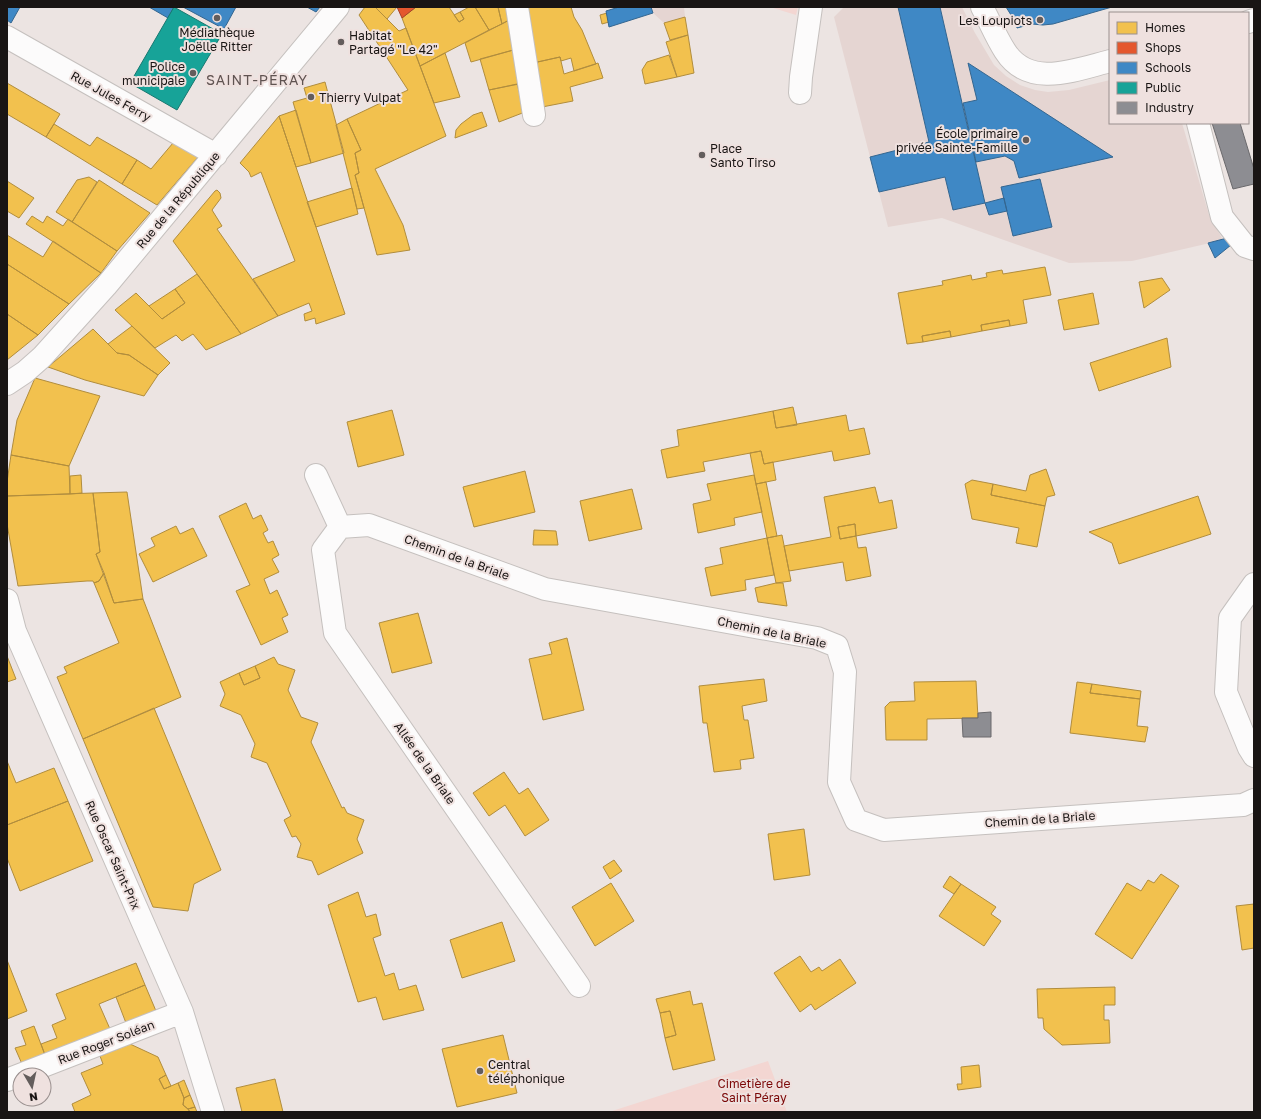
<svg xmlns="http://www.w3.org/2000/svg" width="1261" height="1119" font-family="'Golos Text',sans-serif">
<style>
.built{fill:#e5d5d2}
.green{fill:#f3d6d2}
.homes{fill:#f2c14e;stroke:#b18d3d;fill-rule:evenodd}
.shops{fill:#e4572e;stroke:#a74326}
.schools{fill:#3f88c5;stroke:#346690}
.public{fill:#17a398;stroke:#187870}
.industry{fill:#8d8d92;stroke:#6a696c}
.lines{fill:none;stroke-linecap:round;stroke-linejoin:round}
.minor-casing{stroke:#c5c0be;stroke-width:24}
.minor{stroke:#fcfbfb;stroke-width:22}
.poi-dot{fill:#635d5c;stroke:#efe1df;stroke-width:1.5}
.labels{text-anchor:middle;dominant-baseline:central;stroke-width:4;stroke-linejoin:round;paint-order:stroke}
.poi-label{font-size:12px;fill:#191514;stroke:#efe1df;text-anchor:start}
.street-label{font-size:12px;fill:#191514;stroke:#efe1df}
.park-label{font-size:12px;fill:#7b0606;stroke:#efe1df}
.quarter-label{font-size:14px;letter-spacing:1px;fill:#605452;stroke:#efe1df}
</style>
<rect width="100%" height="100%" fill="#ece4e2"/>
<path class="built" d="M651 7H684L685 17 664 23 653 13Z
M844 7H962L975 33 994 65 1006 76 1020 85 1035 90 1048 92 1069 90 1110 80V123H1182L1209 215 1223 240 1132 261 1069 263 942 218 888 227 834 17Z"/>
<path class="green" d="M770 7H798L796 15Z
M768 1061 787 1112H609Z"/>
<path class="homes" d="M365 7H375L399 31 406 28 446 136 375 169 403 225 410 250 377 255 355 175 359 173 355 153 361 150 347 119 408 90 359 15Z
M375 7H397L387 19Z
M416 7H449L459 22 464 19 460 12 469 7H475L489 30 420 66 402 18Z
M475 7H498L502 24 489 30Z
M498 7H509L511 19 502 24Z
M522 7H571L574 17 582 30 596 64 574 71 571 58 561 61 560 57 533 63Z
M460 12 464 19 459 22 454 15Z
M607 13 609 22 602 24 600 15Z
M685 17 688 35 670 40 664 23Z
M511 19 517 49 471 62 465 43Z
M688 35 694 73 677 77 666 42Z
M517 49 524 83 489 90 480 59Z
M445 53 460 97 434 103 420 66Z
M669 55 677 77 645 84 642 70 647 62Z
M560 57 564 74 598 63 603 78 570 87 573 101 542 107 533 63Z
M325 82 344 153 311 163 293 102 307 98 304 88Z
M7 83 60 114 46 137 7 114Z
M517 84 525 112 499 122 489 90Z
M296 110 311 163 296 167 279 116Z
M482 112 487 126 455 138 456 130 461 124 473 115Z
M279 116 345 314 316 324 315 318 305 321 304 314 312 311 309 303 278 316 253 279 295 261 261 172 251 177 249 172 240 163Z
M347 119 361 150 355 153 359 173 355 175 364 208 357 209 336 125Z
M54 124 90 146 97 137 137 160 122 184 46 137Z
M173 143 198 157 157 205 122 184 137 160 151 169Z
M89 177 97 182 72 222 56 212 77 180Z
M99 180 150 213 117 251 72 222Z
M7 181 34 198 19 218 7 211Z
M352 188 358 214 316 227 307 202Z
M217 190 220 193 221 198 212 210 222 226 217 229 278 316 241 334 173 241 215 191Z
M32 216 43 223 47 216 63 226 68 219 117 251 101 273 26 224Z
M7 235 43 257 53 241 101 273 69 304 7 264Z
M7 264 69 304 38 335 7 314Z
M1045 267 1051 295 1023 300 1027 323 1010 326 1009 320 981 325 982 331 951 337 950 331 922 336 923 342 907 344 898 293 943 285 942 281 971 275 972 280 987 277 986 273 1002 270 1003 274Z
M197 274 241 334 206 350 193 334 182 341 176 335 155 348 115 310 136 293 162 319 185 303 175 289Z
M1162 278 1170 290 1144 308 1139 282Z
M175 289 185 303 162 319 149 306Z
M1093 293 1099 324 1064 330 1058 300Z
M7 314 38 335 7 360Z
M1009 320 1010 326 982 331 981 325Z
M132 326 170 363 158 375 129 355 117 353 108 344Z
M93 329 117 353 129 355 158 375 144 396 85 380 48 367Z
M950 331 951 337 923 342 922 336Z
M1167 338 1171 367 1099 391 1090 363Z
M35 378 100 396 69 466 11 455 17 420Z
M793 407 797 425 776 428 773 411Z
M392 410 404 455 358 467 347 422Z
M773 411 776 428 846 415 849 431 864 428 870 454 834 461 832 451 764 464 761 451 703 462 705 471 667 478 661 450 679 446 677 430Z
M761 451 764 464 773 462 776 480 756 484 750 453Z
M11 455 69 466 70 494 7 496V482Z
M1046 469 1055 495 1047 497 1045 506 991 495 993 484 1026 491 1030 475Z
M525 471 535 512 474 527 463 487Z
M81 475 82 493 70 494V476Z
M754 475 762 512 734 518 735 525 698 533 693 504 711 500 707 484Z
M972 480 993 484 991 495 1045 506 1037 547 1016 543 1019 528 972 519 965 484Z
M766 482 777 536 767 538 756 484Z
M875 487 879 503 892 500 897 528 856 536 858 548 866 547 871 576 846 581 843 562 789 571 784 546 831 537 824 497ZM855 524 856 536 840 539 838 527Z
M632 489 642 529 589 541 580 501Z
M127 492 143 599 114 603 96 554 100 552 93 493Z
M93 493 100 552 96 554 104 573 99 581 94 583 93 581H87L18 586 7 524V496Z
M1198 496 1211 534 1119 564 1112 543 1089 532Z
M246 503 253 519 261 515 268 530 263 533 268 543 273 541 279 555 272 559 279 572 264 579 270 594 277 590 288 615 282 618 288 632 261 645 236 591 250 585 219 516Z
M855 524 856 536 840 539 838 527Z
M176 526 180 534 193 528 207 556 153 582 139 554 155 546 151 538Z
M534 530 556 531 558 545H533Z
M782 535 791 581 776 583 767 538Z
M767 538 774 575 745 580 746 590 711 596 705 568 723 564 720 548Z
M104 573 114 603 143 599 181 697 83 739 57 677 67 673 64 667 119 643 94 583 99 581Z
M776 583H783L787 606 758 602 755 588Z
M418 613 432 663 392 673 379 623Z
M567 638 584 710 543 720 529 659 552 654 549 643Z
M7 656 16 679 7 682Z
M274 657 278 664 295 670 288 690 301 717 318 723 311 742 342 808 344 807 347 813 364 820 357 839 363 853 318 875 312 861 297 857 301 844 296 836 292 837 284 820 291 816 267 763 251 757 255 744 241 715 220 706 225 694 220 682 239 673 244 685 260 678 255 666Z
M255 666 260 678 244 685 239 673Z
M764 679 767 701 742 706 744 720H748L754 758 740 760 741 769 714 772 707 723H703L699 686Z
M976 681 978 718 927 719V740H886L885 707 890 702 915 701 914 682Z
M1077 682 1092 684 1090 693 1140 699 1137 726 1148 727 1145 742 1070 733Z
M1092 684 1141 691 1140 699 1090 693Z
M154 708 221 870 194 884 188 911 153 907 83 739Z
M7 761 16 783 54 768 68 801 7 825Z
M504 772 519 794 528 788 549 820 525 836 505 805 489 816 473 793Z
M68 801 93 861 20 891 7 858V825Z
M804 829 810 875 774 880 768 834Z
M614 860 622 871 610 879 603 867Z
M1161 874 1179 886 1132 959 1095 934 1127 883 1141 891 1148 880 1154 883Z
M950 876 961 884 954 894 943 887Z
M611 883 634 921 595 946 572 907Z
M961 884 996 907 991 914 1001 921 984 946 939 916Z
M358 892 366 917 376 914 381 935 373 938 385 976 394 973 399 990 416 985 424 1010 383 1020 376 997 358 1002 328 905Z
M1254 904V948L1242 950 1236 906Z
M502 922 515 961 462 978 450 940Z
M800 956 811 972 819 967 822 971 840 959 856 983 815 1010 811 1004 800 1012 774 973Z
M7 960 27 1011 7 1019Z
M136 963 145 985 99 1004 110 1029 45 1055 41 1044 57 1038 52 1025 66 1019 56 994Z
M145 985 156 1011 126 1023 116 997Z
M1115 987V1005H1104V1020H1109L1110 1043 1062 1045 1044 1029 1043 1018H1038L1037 989Z
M690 991 693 1005 702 1003 715 1060 673 1070 665 1038 676 1035 670 1011 660 1013 656 999Z
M670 1011 676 1035 665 1038 660 1013Z
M34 1026 45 1055 22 1064 15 1048 26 1045 21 1031Z
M503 1035 517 1093 457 1107 442 1049Z
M130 1044 158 1057 166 1075 159 1079 164 1089 178 1083 184 1098 183 1105 188 1109 190 1112H75L72 1104 91 1095 81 1073 103 1064 100 1056Z
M979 1065 981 1087 958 1090 957 1084H962L961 1067Z
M166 1075 171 1086 164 1089 159 1079Z
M275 1079 283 1112H242L236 1088Z
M184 1080 190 1095 184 1098 178 1083Z
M190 1095 195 1107 188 1109 183 1105 184 1098Z
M195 1107 197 1112H190L188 1109Z"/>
<path class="shops" d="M397 7H416L402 18Z"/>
<path class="schools" d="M7 7H20L11 23 7 20Z
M149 7H174L168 18Z
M183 7H236L224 29Z
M307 7H320L316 12Z
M619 7H651L653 13 609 27 606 11Z
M898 7H940L985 203 953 210 945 177 879 192 870 157 929 142Z
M1006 7H1112L1053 24 1043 25 1032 24 1017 28 1015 17 1011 15Z
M968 63 1113 157 1019 178 1014 161 1005 156 976 162 963 103 977 100Z
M1040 179 1052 227 1013 236 1001 187Z
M1004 198 1007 211 989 215 985 203Z
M1231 237V245L1215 258 1208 243Z"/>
<path class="public" d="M174 7 222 34 177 110 130 83Z"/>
<path class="industry" d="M1212 123H1240L1254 169V184L1233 189Z
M991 712V737H963L962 718H978V713Z"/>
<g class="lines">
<defs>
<path id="minor" d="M517 7 534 115
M982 7C990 22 996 37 1005 51 1029 89 1075 70 1110 61
M1248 22 1254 20
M7 37 216 155
M800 93 801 77 811 7
M1198 123 1222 217 1245 246 1254 249
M7 384 25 372 42 357 106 286 338 7
M316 475 340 527 369 525 545 589 817 638 837 646 845 672 839 782 856 820 884 830 1243 805 1254 800
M340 527 323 550 335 633 579 986
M1254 584 1230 618 1226 692 1249 748 1254 756
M7 600 15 631 182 1012 213 1112
M7 1080 182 1012"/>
</defs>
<use href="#minor" class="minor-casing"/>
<use href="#minor" class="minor"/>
</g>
<g class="poi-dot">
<circle cx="217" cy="18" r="4"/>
<circle cx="1040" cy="20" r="4"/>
<circle cx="341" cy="42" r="4"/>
<circle cx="193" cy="73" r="4"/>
<circle cx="311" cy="97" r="4"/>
<circle cx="1026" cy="140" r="4"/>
<circle cx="702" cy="155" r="4"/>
<circle cx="480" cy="1071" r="4"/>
</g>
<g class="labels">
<g class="poi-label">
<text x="1032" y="20" text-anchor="end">Les Loupiots</text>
<text x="217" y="32" text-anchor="middle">Médiathèque<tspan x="217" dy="14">Joëlle Ritter</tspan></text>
<text x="349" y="35">Habitat<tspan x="349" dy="14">Partagé "Le 42"</tspan></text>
<text x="185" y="66" text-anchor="end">Police<tspan x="185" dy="14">municipale</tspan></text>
<text x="319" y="97">Thierry Vulpat</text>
<text x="1018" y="133" text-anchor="end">École primaire<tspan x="1018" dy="14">privée Sainte-Famille</tspan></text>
<text x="710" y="148">Place<tspan x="710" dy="14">Santo Tirso</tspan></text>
<text x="488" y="1064">Central<tspan x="488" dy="14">téléphonique</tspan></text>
</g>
<g class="street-label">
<text transform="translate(111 96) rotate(29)">Rue Jules Ferry</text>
<text transform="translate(178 200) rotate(-50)">Rue de la République</text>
<text transform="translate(457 557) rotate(20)">Chemin de la Briale</text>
<text transform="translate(772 632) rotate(12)">Chemin de la Briale</text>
<text transform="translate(425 763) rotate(55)">Allée de la Briale</text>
<text transform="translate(1040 819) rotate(-4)">Chemin de la Briale</text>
<text transform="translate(113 855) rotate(66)">Rue Oscar Saint-Prix</text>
<text transform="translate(106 1042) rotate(-21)">Rue Roger Soléan</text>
</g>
<g class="park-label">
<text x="754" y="1083">Cimetière de<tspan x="754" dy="14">Saint Péray</tspan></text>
</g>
<g class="quarter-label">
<text x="257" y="79">SAINT-PÉRAY</text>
</g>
</g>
<rect width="1261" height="1119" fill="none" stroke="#191514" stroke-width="16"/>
<rect x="1109" y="12" width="140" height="112" fill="#efe1df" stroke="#998f8e"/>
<rect x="1117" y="22" width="20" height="12" fill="#f2c14e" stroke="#998f8e"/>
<text x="1145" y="32" font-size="12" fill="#191514">Homes</text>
<rect x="1117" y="42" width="20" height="12" fill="#e4572e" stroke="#998f8e"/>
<text x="1145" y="52" font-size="12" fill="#191514">Shops</text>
<rect x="1117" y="62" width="20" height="12" fill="#3f88c5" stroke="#998f8e"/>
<text x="1145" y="72" font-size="12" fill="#191514">Schools</text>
<rect x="1117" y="82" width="20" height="12" fill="#17a398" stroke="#998f8e"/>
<text x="1145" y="92" font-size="12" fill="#191514">Public</text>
<rect x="1117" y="102" width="20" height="12" fill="#8d8d92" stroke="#998f8e"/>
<text x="1145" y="112" font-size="12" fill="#191514">Industry</text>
<g transform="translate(32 1087) rotate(171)"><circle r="19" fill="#efe1df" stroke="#998f8e"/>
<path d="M0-3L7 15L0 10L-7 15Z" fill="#635d5c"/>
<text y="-6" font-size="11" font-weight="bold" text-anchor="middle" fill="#191514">N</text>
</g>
</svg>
